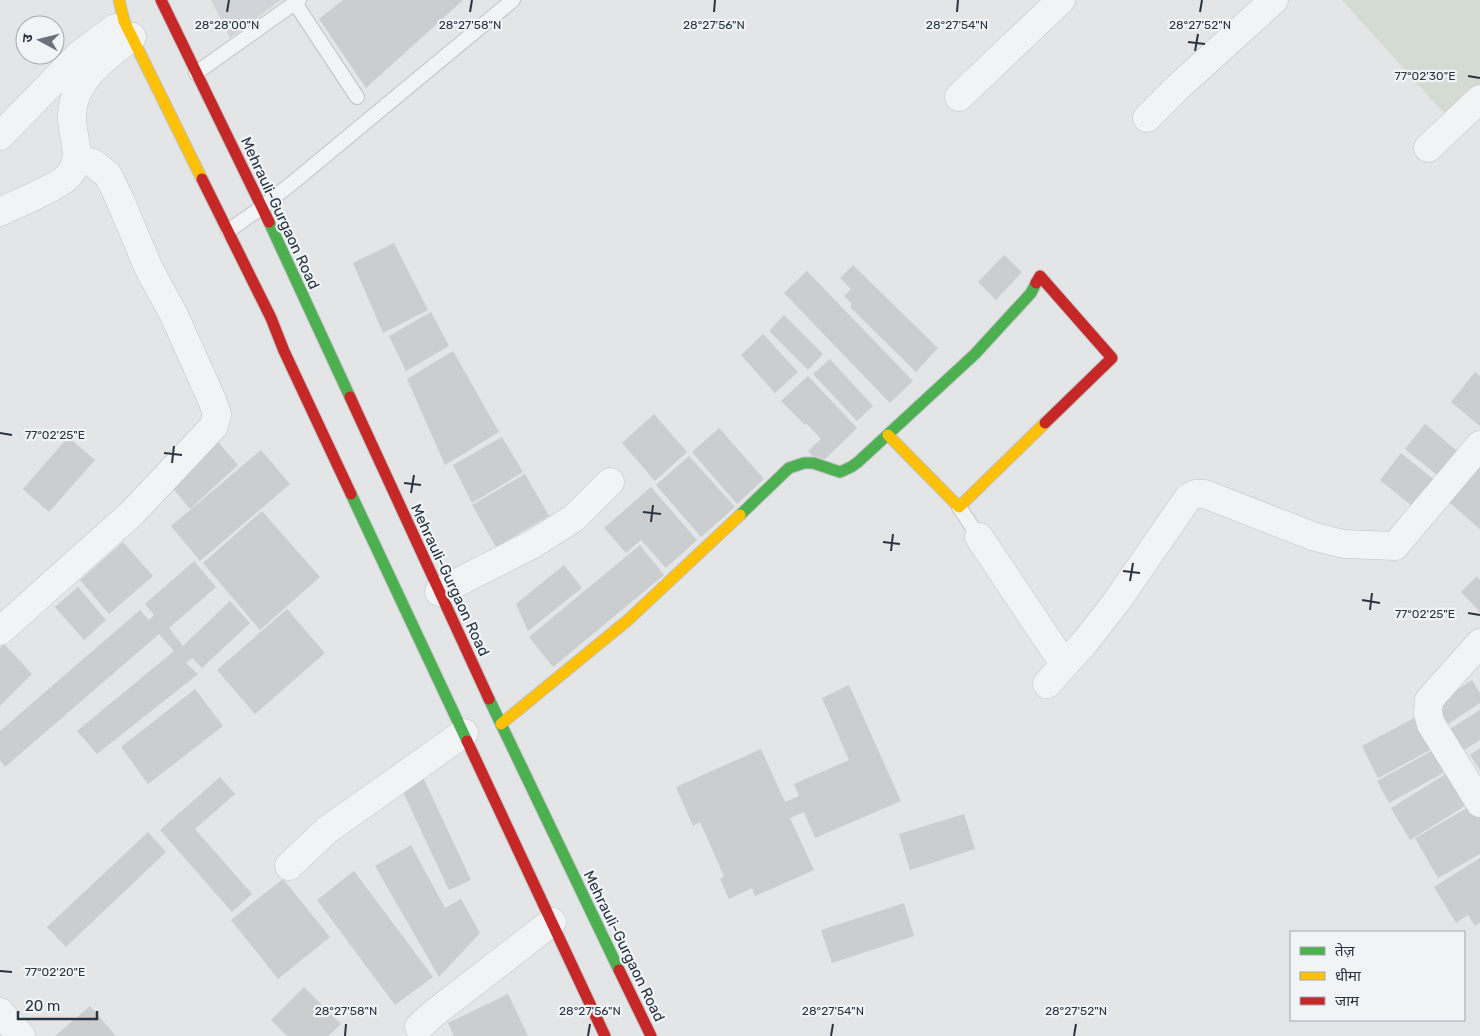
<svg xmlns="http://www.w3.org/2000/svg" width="1480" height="1036" font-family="Rubik,'Noto Sans Devanagari',sans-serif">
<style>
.built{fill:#d1d5da}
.green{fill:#d4dbd3}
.building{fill:#cbcdcf}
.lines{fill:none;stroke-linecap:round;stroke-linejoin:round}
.lane-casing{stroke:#c1c3c5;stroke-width:16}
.street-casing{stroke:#c1c3c5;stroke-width:29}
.fast-casing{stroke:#c1c3c5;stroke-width:13}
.slow-casing{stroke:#c1c3c5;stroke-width:13}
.jam-casing{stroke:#c1c3c5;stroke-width:13}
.lane{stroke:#f2f3f5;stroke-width:14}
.street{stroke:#f2f3f5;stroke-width:28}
.fast{stroke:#4caf50;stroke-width:11}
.slow{stroke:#ffc107;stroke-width:11}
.jam{stroke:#c62828;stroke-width:11}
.ticks{fill:none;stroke:#2a3441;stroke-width:2}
.labels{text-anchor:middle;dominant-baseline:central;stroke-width:4.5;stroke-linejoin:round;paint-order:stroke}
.street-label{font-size:15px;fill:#2a3441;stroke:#f1f4f7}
.ticks-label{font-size:12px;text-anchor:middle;fill:#2a3441;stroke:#f1f4f7;stroke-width:4.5;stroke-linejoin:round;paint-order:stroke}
</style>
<rect width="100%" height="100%" fill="#e3e5e7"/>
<path class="built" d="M211 0H281L230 38Z"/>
<path class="green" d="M1342 0H1480V92L1451 121Z"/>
<path class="building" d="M343 0H463L366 88 319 19Z
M394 243 428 310 383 333 353 263Z
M1004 255 1022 272 996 300 978 282Z
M853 265 938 348 916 372 850 307 852 304 844 296 851 289 840 278Z
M807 271 913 381 890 403 784 293Z
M431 312 449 346 406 371 389 336Z
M784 315 823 354 808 370 769 331Z
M763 334 798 372 775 393 741 355Z
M453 351 499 432 445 465 407 379Z
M830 359 873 406 857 421 813 374Z
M1475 372 1480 376V426L1451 402Z
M808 376 857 428 820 464 808 451 821 439 806 423 805 425 781 401Z
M654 414 687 452 655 481 622 443Z
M1425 424 1462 455 1442 479 1405 449Z
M719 428 764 479 737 504 692 452Z
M212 435 238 465 190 509 166 480Z
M68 437 95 460 49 512 23 489Z
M502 437 523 472 472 503 453 465Z
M261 450 290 484 200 561 171 526Z
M1401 453 1438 483 1417 510 1380 480Z
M689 456 735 507 701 537 656 485Z
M1480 461V529L1442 496Z
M525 474 549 516 496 547 472 505Z
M651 487 697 540 666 568 641 540 626 553 604 528Z
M262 511 320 577 260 630 203 563Z
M123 542 153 576 109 614 80 580Z
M640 545 664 575 553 667 529 637Z
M194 561 216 587 169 628 183 646 230 601 250 623 202 668 192 658 186 663 198 674 97 754 77 731 174 651 159 634 5 767 0 760V731L140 610 149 620 154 615 145 604Z
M564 565 582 588 528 631 516 604Z
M1477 576 1480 580V612L1461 592Z
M78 587 106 620 84 640 55 607Z
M287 609 325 653 255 714 217 670Z
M4 644 32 674 0 706V648Z
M1472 680 1480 693V703L1448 724 1435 704Z
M849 685 901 801 815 838 804 812 790 818 814 870 755 896 752 888 729 899 720 879 724 876 700 822 693 826 676 787 761 749 785 802 799 796 794 784 849 760 822 698Z
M195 689 223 726 148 784 121 747Z
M1480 710V740L1464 750 1450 729Z
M1414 718 1430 750 1378 778 1362 746Z
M1441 746 1452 768 1389 803 1377 781Z
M1480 748V770L1470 755Z
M1454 769 1473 801 1410 840 1391 808Z
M422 775 471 880 449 890 400 786Z
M220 777 235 794 195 829 252 894 232 912 160 830Z
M1474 804 1480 816V854L1438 878 1415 838Z
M964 814 975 849 910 870 899 834Z
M148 832 166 852 66 947 47 927Z
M411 845 445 908 461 899 480 933 439 977 375 866Z
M1480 858V923L1475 926 1468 915 1456 923 1434 887Z
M354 871 433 977 395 1005 317 900Z
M283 879 330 937 278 979 231 920Z
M904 903 914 936 832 963 821 930Z
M304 987 341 1024 328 1036H287L271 1020Z
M508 994 528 1036H454L448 1023Z
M90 1006 116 1036H55Z"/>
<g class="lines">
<defs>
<path id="lane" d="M295 3 357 97
M196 73 299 0
M228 231 262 207 296 180 513 0
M959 507 979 537"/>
<path id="street" d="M959 97 1061 0
M1147 118 1178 87 1274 0
M0 136 79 55 115 28
M1428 148 1480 99
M0 212C14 205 63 185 70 174 84 155 71 136 72 115 73 79 106 57 132 37
M979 537 1064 664
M439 592 533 544 574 518 610 482
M0 631 132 513 214 426 217 414 212 400 174 315 149 269 120 200 108 175 93 163 77 158
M1480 643 1429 700 1428 713 1431 724 1480 803
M1047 684 1085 642 1117 601 1188 498 1195 494H1205L1315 537 1344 544 1395 546 1480 445
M289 866 327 830 464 733
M0 1012 21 1036
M419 1027 433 1014 552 922"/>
<path id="fast" d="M269 222 350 397
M351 494 467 741
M740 515 789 468 804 463H813L840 472 851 467 858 462 975 354 1031 293 1036 283
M489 699 619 970"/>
<path id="slow" d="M119 0 124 21 202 179
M888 435 959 507 1045 423
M501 724 628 620 740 515"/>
<path id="jam" d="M161 0 269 222
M202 179 271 318 284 351 351 494
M1036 283 1040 276 1112 358 1045 423
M350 397 489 699
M467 741 605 1036
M619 970 651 1036"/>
</defs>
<use href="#lane" class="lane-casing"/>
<use href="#street" class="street-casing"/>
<use href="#fast" class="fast-casing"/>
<use href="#slow" class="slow-casing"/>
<use href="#jam" class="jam-casing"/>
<use href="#lane" class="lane"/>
<use href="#street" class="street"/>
<use href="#fast" class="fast"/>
<use href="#slow" class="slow"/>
<use href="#jam" class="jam"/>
</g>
<path class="ticks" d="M227 12 229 0M470 12 472 0M714 12 715 0M957 12 958 0M1200 12 1202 0M1188 42 1205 44M1195 51 1198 34M1468 76 1480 78M0 433 12 435M164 453 182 455M172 463 174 446M404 483 421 485M411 493 414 475M643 512 661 514M651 522 653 505M883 542 900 544M891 551 893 534M1123 571 1140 573M1130 581 1133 563M1362 600 1380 603M1370 610 1372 593M1468 613 1480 615M0 971 12 972M345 1036 346 1024M588 1036 590 1024M831 1036 833 1024M1074 1036 1076 1024"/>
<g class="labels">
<g class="street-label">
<text transform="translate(280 213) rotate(65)">Mehrauli-Gurgaon Road</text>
<text transform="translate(450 580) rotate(65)">Mehrauli-Gurgaon Road</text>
<text transform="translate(624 946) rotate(64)">Mehrauli-Gurgaon Road</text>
</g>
</g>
<g class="ticks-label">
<text x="227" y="29">28°28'00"N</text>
<text x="470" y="29">28°27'58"N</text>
<text x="714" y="29">28°27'56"N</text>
<text x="957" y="29">28°27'54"N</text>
<text x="1200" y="29">28°27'52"N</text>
<text x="1425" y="80">77°02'30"E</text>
<text x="55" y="439">77°02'25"E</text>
<text x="1425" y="618">77°02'25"E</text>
<text x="55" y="976">77°02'20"E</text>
<text x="346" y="1015">28°27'58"N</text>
<text x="590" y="1015">28°27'56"N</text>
<text x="833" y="1015">28°27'54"N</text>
<text x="1076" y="1015">28°27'52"N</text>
</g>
<rect x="1290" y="931" width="175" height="90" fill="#f1f4f7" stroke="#a1a7ae"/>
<rect x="1300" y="947" width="25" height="8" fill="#4caf50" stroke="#a1a7ae"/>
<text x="1335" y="956" font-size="15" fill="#2a3441">तेज़</text>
<rect x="1300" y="972" width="25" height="8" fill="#ffc107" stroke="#a1a7ae"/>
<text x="1335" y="981" font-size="15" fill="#2a3441">धीमा</text>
<rect x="1300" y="997" width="25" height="8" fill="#c62828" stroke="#a1a7ae"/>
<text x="1335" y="1006" font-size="15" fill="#2a3441">जाम</text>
<g transform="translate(40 40) rotate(277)"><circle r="24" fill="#f1f4f7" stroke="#a1a7ae"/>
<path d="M0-4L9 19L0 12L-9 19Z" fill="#6b727b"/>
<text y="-8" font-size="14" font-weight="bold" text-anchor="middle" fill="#2a3441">उ</text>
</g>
<path d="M18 1011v8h79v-8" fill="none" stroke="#2a3441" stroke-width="2.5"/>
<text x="25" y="1011" font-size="15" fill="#2a3441" stroke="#f1f4f7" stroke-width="4" paint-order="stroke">20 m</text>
</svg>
